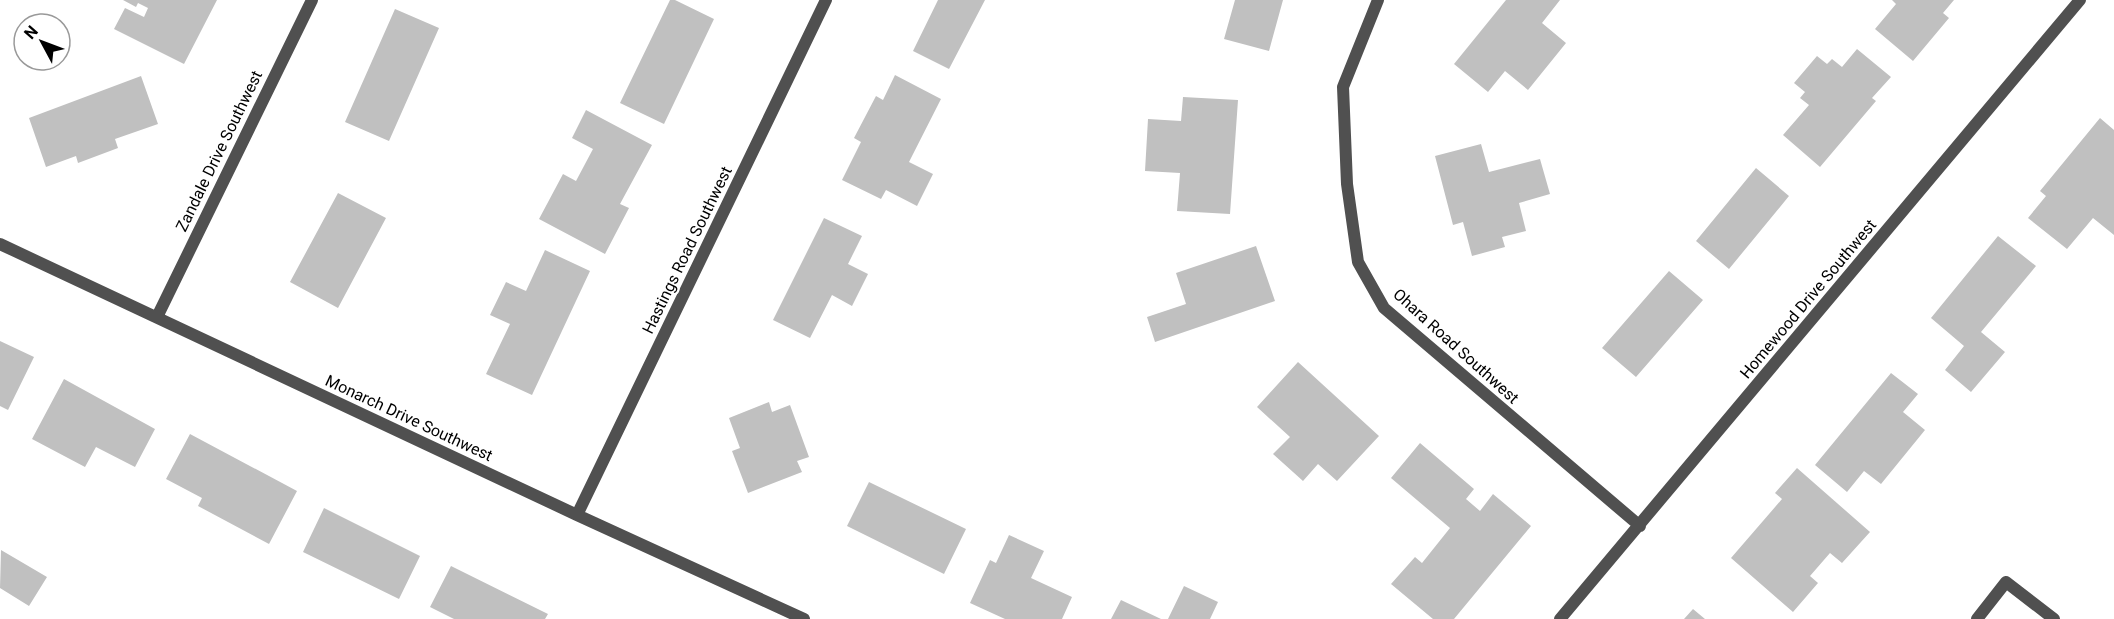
<svg xmlns="http://www.w3.org/2000/svg" width="2114" height="619" font-family="Roboto,sans-serif">
<style>
.building{fill:#c0c0c0}
.lines{fill:none;stroke-linecap:round;stroke-linejoin:round}
.lane{stroke:#505050;stroke-width:12}
.street{stroke:#505050;stroke-width:12}
.labels{text-anchor:middle;dominant-baseline:central;stroke-width:4.5;stroke-linejoin:round;paint-order:stroke}
.street-label{font-size:16px;fill:#000;stroke:#fff}
</style>
<rect width="100%" height="100%" fill="#fff"/>
<path class="building" d="M123 0H217L184 64 114 29 125 8 144 17 148 8 138 3 136 7Z
M670 0H675L714 19 664 124 620 103Z
M938 0H985L949 69 913 51Z
M1235 0H1283L1269 51 1224 39Z
M1506 0H1560L1542 23 1566 43 1528 90 1505 71 1488 92 1454 64Z
M1892 0H1954L1943 13 1949 18 1913 61 1875 29 1896 4Z
M395 9 439 28 389 141 345 122Z
M1857 49 1891 77 1872 98 1876 101 1820 167 1783 135 1809 105 1800 98 1805 92 1794 83 1817 56 1827 64 1832 59 1842 67Z
M895 75 941 99 909 162 933 174 917 206 886 190 881 199 842 180 861 142 854 138 876 96 883 100Z
M141 76 158 124 115 139 118 148 78 163 76 156 46 167 29 118Z
M1183 97 1238 100 1230 214 1177 211 1180 173 1145 171 1148 119 1181 121Z
M586 110 652 145 620 204 629 208 605 254 539 219 563 174 576 181 593 149 572 138Z
M2100 118 2114 130V235L2093 218 2067 249 2028 218 2046 196 2040 191Z
M1481 144 1489 172 1540 159 1550 194 1519 203 1526 231 1502 237 1505 247 1472 256 1463 222 1453 225 1435 156Z
M1756 168 1789 196 1729 269 1696 241Z
M338 193 386 218 338 308 290 282Z
M824 218 862 236 848 264 868 274 852 306 832 295 810 338 773 320Z
M1998 236 2036 266 1981 332 2005 352 1971 392 1945 370 1964 346 1931 318Z
M1256 246 1275 301 1155 342 1147 317 1186 304 1176 273Z
M545 250 590 271 532 395 486 374 510 324 490 315 506 282 526 291Z
M1669 271 1703 300 1636 377 1602 348Z
M0 341 34 357 8 410 0 406Z
M1298 362 1379 436 1337 481 1318 464 1303 481 1273 454 1290 437 1257 407Z
M1891 373 1918 394 1903 412 1925 430 1881 484 1864 471 1847 492 1815 465Z
M64 379 155 429 135 467 96 447 85 467 32 439Z
M769 402 772 412 790 405 809 457 797 461 802 472 748 493 732 451 740 448 729 418Z
M190 434 297 491 269 544 198 506 202 498 166 479Z
M1420 443 1474 489 1466 499 1480 511 1493 494 1531 526 1454 619H1433L1391 584 1415 557 1422 563 1450 528 1391 478Z
M1797 468 1870 532 1842 563 1830 553 1810 576 1818 583 1793 612 1731 558 1782 499 1775 493Z
M869 482 966 529 944 574 847 526Z
M324 508 420 556 399 599 303 552Z
M1009 535 1044 551 1031 578 1072 597 1062 619H1005L970 603 990 560 996 563Z
M1 550 47 577 29 606 0 588Z
M451 566 548 614 545 619H454L430 607Z
M1184 586 1218 602 1210 619H1168Z
M1121 600 1161 619H1111Z
M1693 609 1705 619H1684Z"/>
<g class="lines">
<path class="lane" d="M1977 619 2006 582 2054 619"/>
<path class="street" d="M1378 0 1343 87 1347 184 1358 262 1384 308 1640 526
M0 244 577 515 804 619
M157 317 312 0
M577 515 826 0
M1560 619 2080 0"/>
</g>
<g class="labels">
<g class="street-label">
<text transform="translate(219 151) rotate(-64)">Zandale Drive Southwest</text>
<text transform="translate(687 250) rotate(-64)">Hastings Road Southwest</text>
<text transform="translate(1808 299) rotate(-50)">Homewood Drive Southwest</text>
<text transform="translate(1456 346) rotate(42)">Ohara Road Southwest</text>
<text transform="translate(409 418) rotate(25)">Monarch Drive Southwest</text>
</g>
</g>
<g transform="translate(42 42) rotate(311)"><circle r="28" fill="#ffffff" stroke="#999999" stroke-width="1.5"/>
<path d="M0-4.5L10 22L0 15L-10 22Z" fill="#000000"/>
<text y="-9" font-size="16" font-weight="bold" text-anchor="middle" fill="#000000">N</text>
</g>
</svg>
